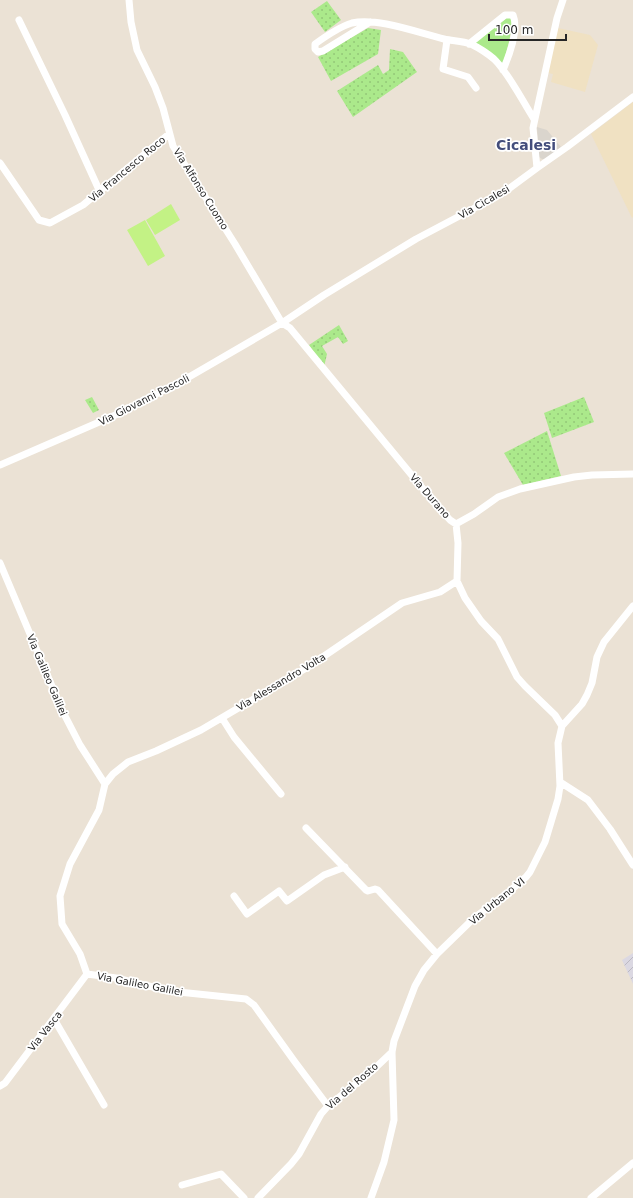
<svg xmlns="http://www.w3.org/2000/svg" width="633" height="1198" font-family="'DejaVu Sans',sans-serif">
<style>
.industrial{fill:url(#industrial-furrows)}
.education{fill:#f0e1c2}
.grass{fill:url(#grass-dots)}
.park{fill:#abe98b}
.pitch{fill:#c3f285}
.plaza{fill:#dad5cd}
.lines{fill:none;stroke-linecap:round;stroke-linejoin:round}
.minor{stroke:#fff;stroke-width:7}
.labels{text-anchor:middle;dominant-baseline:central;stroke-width:3.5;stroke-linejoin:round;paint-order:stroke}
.street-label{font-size:10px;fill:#262626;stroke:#fff}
.district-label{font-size:14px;font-weight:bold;fill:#434d7b;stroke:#fff}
</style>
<defs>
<pattern id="industrial-furrows" width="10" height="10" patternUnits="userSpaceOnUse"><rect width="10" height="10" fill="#dbd8e2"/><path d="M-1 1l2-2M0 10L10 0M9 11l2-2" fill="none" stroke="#bcb9c2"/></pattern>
<pattern id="grass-dots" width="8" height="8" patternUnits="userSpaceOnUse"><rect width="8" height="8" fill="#abe98b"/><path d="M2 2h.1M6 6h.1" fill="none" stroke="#93c878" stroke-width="1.8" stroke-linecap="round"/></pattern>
</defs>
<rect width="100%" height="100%" fill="#ebe2d5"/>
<path class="industrial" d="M633 953V984L622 960Z"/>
<path class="education" d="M558 28 590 35 598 45 585 92 551 82 553 74 548 73Z
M633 102V217L632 218 591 134Z"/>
<path class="grass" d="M327 1 341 20 325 32 311 12Z
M368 28 381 30 378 54 331 81 318 57Z
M390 49 403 52 417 72 353 117 337 91 378 65 383 74 389 70Z
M339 325 348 341 343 344 338 337 322 346 327 354 324 367 309 345Z
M92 397 99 410 93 413 85 400Z
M584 397 594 422 552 438 544 413Z
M547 431 561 476 523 485 504 453Z"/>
<path class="park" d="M508 17 513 20 509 42 503 64 474 43Z"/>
<path class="pitch" d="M171 204 180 220 155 235 146 220Z
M145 220 165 256 148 266 127 230Z"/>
<path class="plaza" d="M537 127 547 130 561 147 546 159H542L539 157Z"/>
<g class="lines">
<path class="minor" d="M129 0 131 22 137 50 155 87 163 108 173 146 235 244 282 323 290 328 434 502 450 520 456 524 458 543 457 581 465 598 481 621 498 639 517 677 525 686 555 715 562 726
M19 20 65 115 100 192
M370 22 323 51 318 52 315 49V44C326 36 339 27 352 23 377 17 419 33 444 39 453 41 462 41 471 44 479 48 487 53 494 59 508 72 523 102 534 119
M447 40 443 69 468 77 476 88
M469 44 505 15H513C519 29 509 56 503 70
M0 163 39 220 50 223 83 205 169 134
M537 168 567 147 633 97
M0 465 120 413 189 377 282 323 324 295 416 239 503 193 537 168 533 128 557 18 563 0
M456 524 474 514 498 497 520 489 574 477 592 475 633 474
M0 563 63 712 80 745 105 784 99 810 70 864 60 896 62 924 80 954 87 974 116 978 169 991 246 999 254 1005 295 1062 328 1106
M222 718 234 737 281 794
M560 782 588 800 610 829 633 865
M105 784 113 774 128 762 156 751 201 730 308 667 402 603 440 592 457 581
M306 828 366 890 368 891 375 889 378 890 437 954
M234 896 247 914 279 891 287 901 324 875 345 867
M54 1019 104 1105
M0 1086 5 1083 87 974
M182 1185 221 1174 244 1198
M258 1198 291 1164 299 1154 321 1114 328 1106 372 1071 392 1052
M371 1198 384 1162 394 1120 392 1052 394 1041 415 986 424 970 437 954 474 918 511 890 526 877 530 872 545 842 558 799 560 786 558 743 562 726 582 704 587 695 592 683 597 657 604 642 633 606
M591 1198 633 1163"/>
</g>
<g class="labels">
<g class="street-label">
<text transform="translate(127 169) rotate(-40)">Via Francesco Roco</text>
<text transform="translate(201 189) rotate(58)">Via Alfonso Cuomo</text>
<text transform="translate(484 202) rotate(-30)">Via Cicalesi</text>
<text transform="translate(144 400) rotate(-27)">Via Giovanni Pascoli</text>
<text transform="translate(430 496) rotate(49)">Via Durano</text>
<text transform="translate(47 675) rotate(67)">Via Galileo Galilei</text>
<text transform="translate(281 682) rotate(-31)">Via Alessandro Volta</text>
<text transform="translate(497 901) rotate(-39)">Via Urbano VI</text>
<text transform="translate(140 984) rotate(11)">Via Galileo Galilei</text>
<text transform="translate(45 1031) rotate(-52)">Via Vasca</text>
<text transform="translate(352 1086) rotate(-41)">Via del Rosto</text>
</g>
<g class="district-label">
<text x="526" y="145">Cicalesi</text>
</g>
</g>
<path d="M489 34v6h77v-6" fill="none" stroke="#262626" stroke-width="2"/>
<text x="495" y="34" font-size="12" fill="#262626" stroke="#ffffff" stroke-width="3" paint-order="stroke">100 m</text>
</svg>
